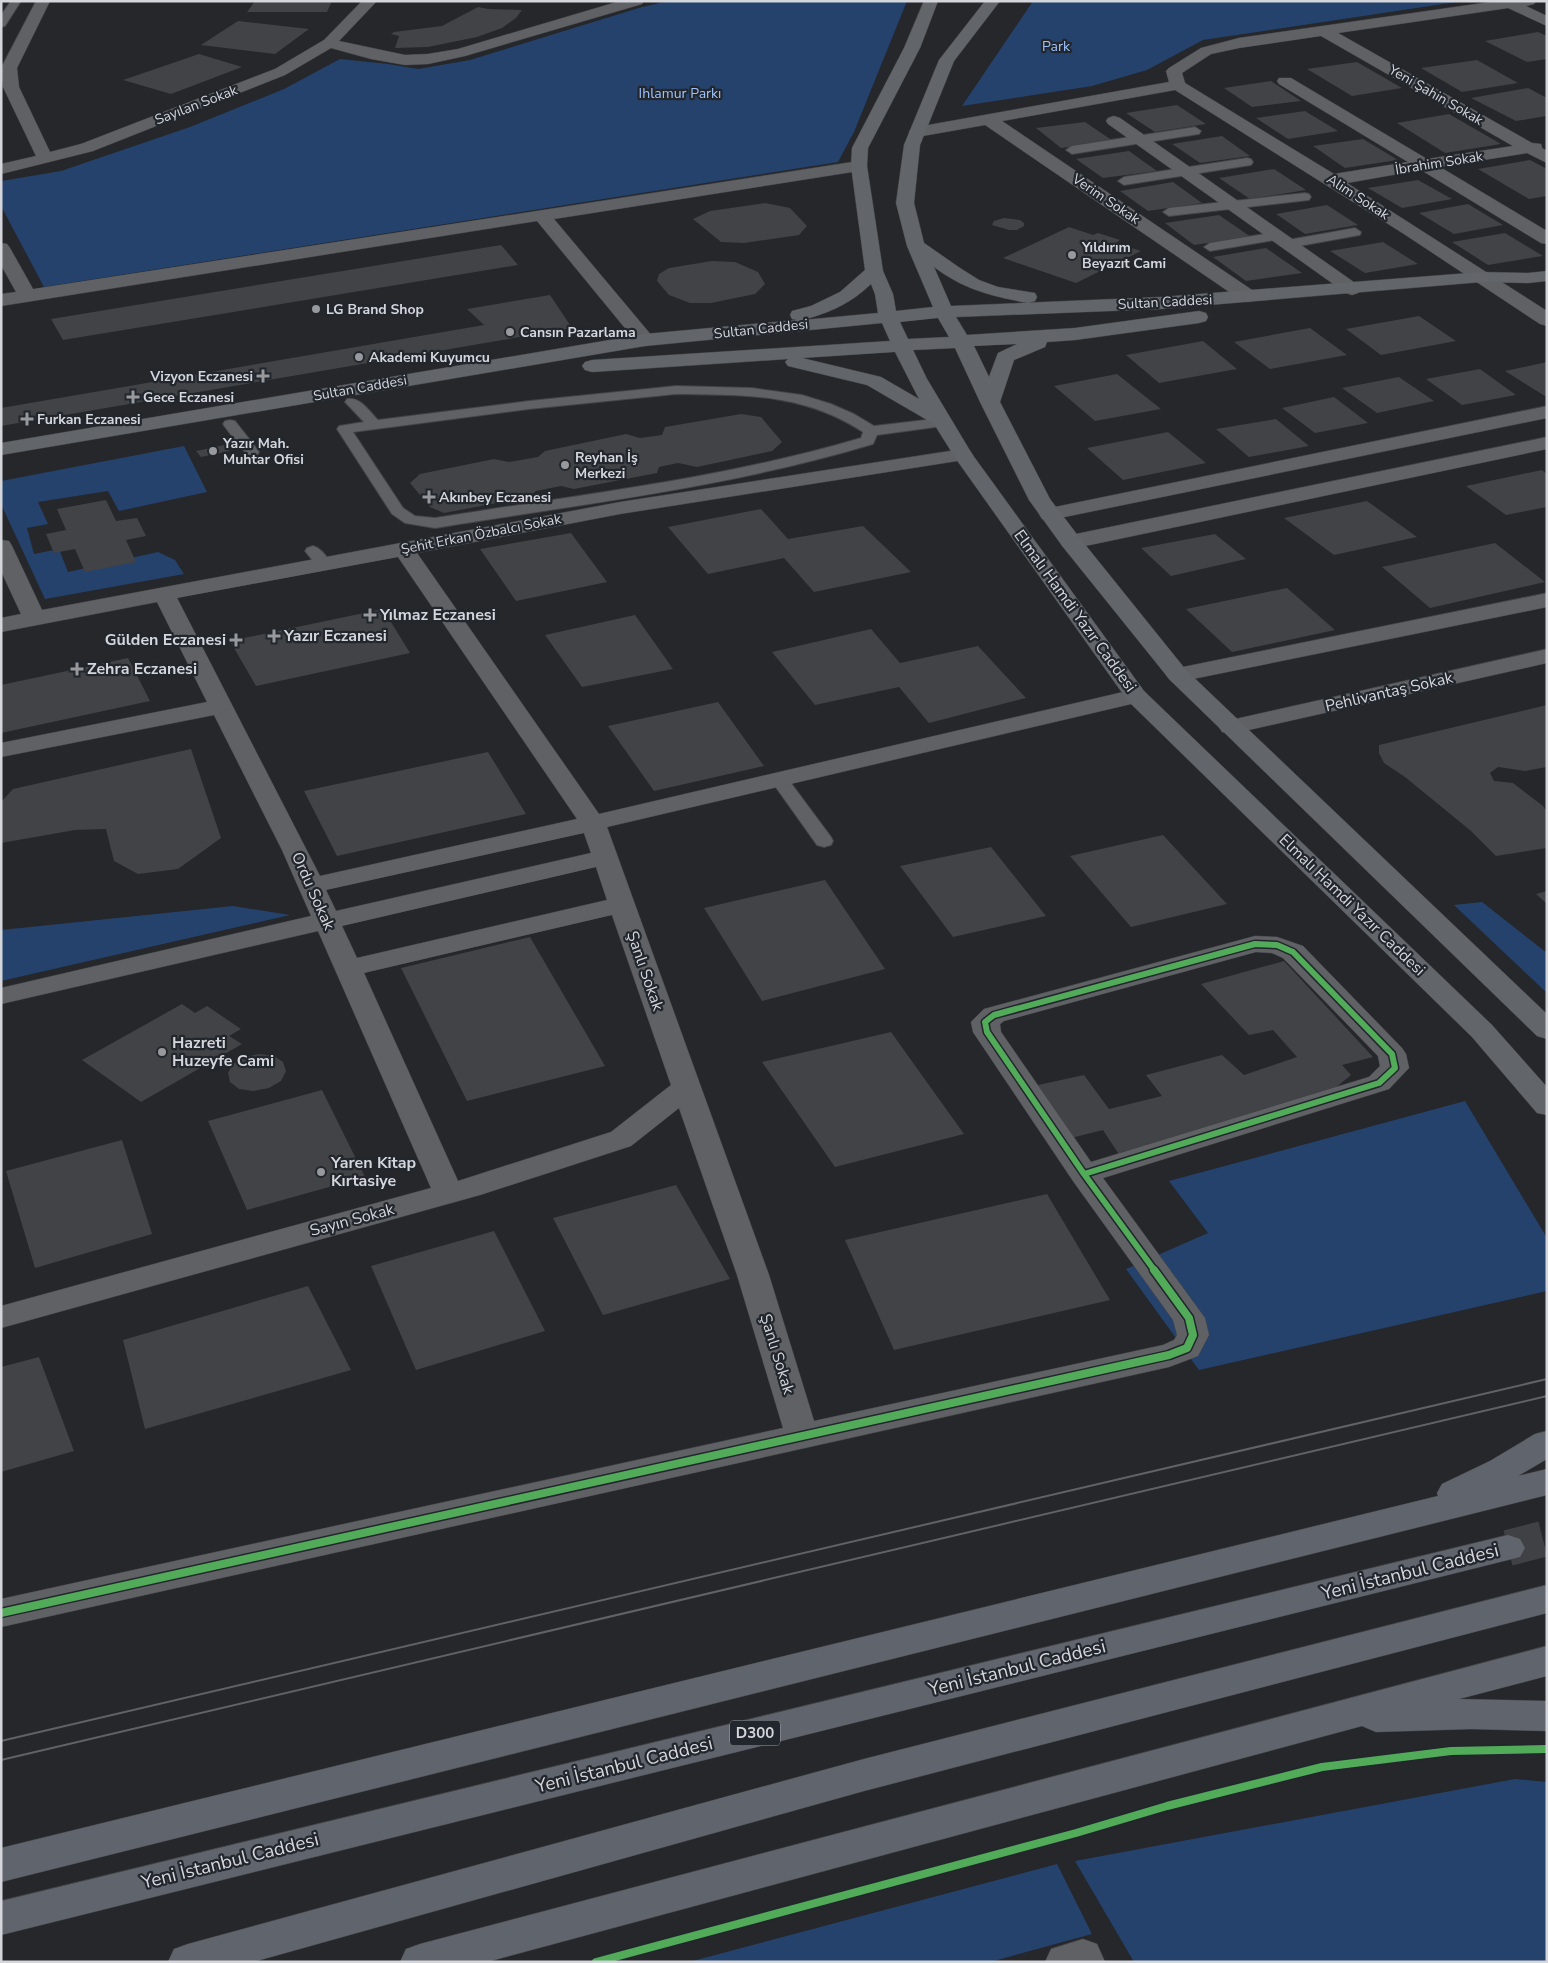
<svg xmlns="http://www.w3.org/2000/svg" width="1548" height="1963" font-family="'Nunito Sans',sans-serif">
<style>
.green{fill:#25426d}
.building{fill:#414346}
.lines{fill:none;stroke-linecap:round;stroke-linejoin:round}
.highway-tunnel{stroke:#3f4145;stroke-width:36;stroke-dasharray:36 18;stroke-linecap:butt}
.lane-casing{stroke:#424347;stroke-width:2}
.street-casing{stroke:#424347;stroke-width:1}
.secondary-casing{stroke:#424347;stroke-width:1}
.highway-casing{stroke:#424347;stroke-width:1}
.lane{fill:#5f6164;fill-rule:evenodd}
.street{fill:#5f6164;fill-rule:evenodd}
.secondary{fill:#62656a;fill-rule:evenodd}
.highway{fill:#60646c;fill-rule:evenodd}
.tram{stroke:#606265;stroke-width:2}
.cycleway-far1-casing{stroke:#22262d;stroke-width:9}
.cycleway-casing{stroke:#22262d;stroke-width:11}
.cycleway-far1{stroke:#51ab58;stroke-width:6}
.cycleway{stroke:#51ab58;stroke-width:8}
.poi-dot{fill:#97999d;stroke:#22262d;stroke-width:2}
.labels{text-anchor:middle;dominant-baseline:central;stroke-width:4.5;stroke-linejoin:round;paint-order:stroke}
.far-park-label{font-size:14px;fill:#9dc1fa;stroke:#22262d}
.far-street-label{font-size:14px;fill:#d4d6db;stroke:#22262d}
.far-poi-label{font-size:14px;font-weight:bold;fill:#d4d6db;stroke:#22262d;text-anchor:start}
.shield{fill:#22262d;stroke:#9fa1a7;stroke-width:1}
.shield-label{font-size:15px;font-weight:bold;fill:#d4d6db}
.street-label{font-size:16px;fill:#d4d6db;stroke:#22262d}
.poi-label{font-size:16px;font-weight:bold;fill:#d4d6db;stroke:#22262d;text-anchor:start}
.near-street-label{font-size:19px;fill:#d4d6db;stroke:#22262d}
</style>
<rect width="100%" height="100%" fill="#25272a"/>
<path class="green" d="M669 1H907L854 132 838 162 44 287 1 206V181L61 171 190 127 284 89 340 59 388 64 418 69 470 60 642 7Z
M1033 1H1463L1203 40 1147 70 1092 86 962 106Z
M184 446 207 492 119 511 108 491 38 502 48 524 27 528 34 554 59 549 68 572 158 552 175 560 184 574 45 599 1 504V481Z
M1482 902 1547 953V993L1454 905Z
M233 906 290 915 1 981V930Z
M1465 1101 1547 1238V1291L1199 1370 1126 1269 1208 1233 1169 1181Z
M1515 1779 1547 1782V1962H1134L1075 1861Z
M1057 1864 1092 1934 990 1962H689Z"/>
<path class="building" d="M255 1H332L327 12H247Z
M478 7 488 9 522 10 516 18 502 28 477 37 428 47 395 48 399 36 391 34 394 32 442 26Z
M238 21 309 29 275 54 201 45Z
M1538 32 1547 36V59L1527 62 1485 41Z
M199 54 242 67 171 94 123 80Z
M1477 60 1518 83 1462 92 1421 68Z
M1357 62 1402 88 1352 96 1307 69Z
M1271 81 1301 101 1252 107 1224 88Z
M1528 88 1547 98V116L1516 121 1471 98Z
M1177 105 1206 124 1155 132 1126 113Z
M1305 111 1338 131 1288 139 1256 118Z
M1449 114 1501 144 1445 153 1397 123Z
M1085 122 1113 141 1061 148 1036 128Z
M1222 136 1250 156 1200 163 1172 144Z
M1363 139 1398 160 1345 168 1313 146Z
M1129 151 1157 171 1103 178 1076 159Z
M1530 160 1547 169V196L1529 199 1478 169Z
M1274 169 1306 190 1250 199 1219 178Z
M1418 180 1452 199 1402 208 1368 188Z
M1173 182 1202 203 1148 211 1120 191Z
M765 203 790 208 807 226 799 235 744 243 721 242 693 219 710 211Z
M1468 204 1503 225 1454 234 1419 213Z
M1327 205 1358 225 1305 234 1276 214Z
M1219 215 1251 237 1194 245 1165 223Z
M1004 218 1020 220 1024 223V226L1017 230H1009L992 225 994 221Z
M1069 227 1093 235 1098 233 1120 240 1116 243 1141 251 1076 283 1003 258Z
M1505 233 1543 256 1488 265 1452 242Z
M1383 242 1418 264 1365 273 1330 251Z
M501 245 518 265 63 340 51 319Z
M1266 248 1302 273 1246 281 1213 257Z
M712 261 735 262 758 272 765 284 755 294 711 303H690L669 295 657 281 659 274 669 268Z
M550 295 572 328 1 426V408L484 325 467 309Z
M1419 316 1456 341 1381 355 1346 329Z
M1310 328 1347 355 1270 369 1234 342Z
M1203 341 1237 369 1159 383 1126 355Z
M1547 362V396H1545L1505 371Z
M1480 369 1516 395 1462 405 1426 379Z
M1117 374 1161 409 1095 421 1054 386Z
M1399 377 1434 401 1377 413 1342 388Z
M1334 397 1368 423 1315 433 1282 408Z
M741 414 761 417 782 442 772 451 697 467 678 463 659 467 657 473 574 489 561 486 536 491 529 497 444 513 430 507 410 483 420 474 494 459 509 462 538 457 545 451 626 434 640 438 662 435 665 427Z
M1276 419 1309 446 1249 457 1216 429Z
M1168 432 1206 463 1123 480 1087 448Z
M225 445 230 451 201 457 196 451Z
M1542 470 1547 474V507L1506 515 1466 486Z
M106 500 116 521 137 518 146 536 126 540 136 562 85 572 75 549 54 553 46 534 66 530 57 509Z
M1367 501 1417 537 1334 555 1284 518Z
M761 509 788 539 863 526 911 572 814 592 784 558 708 574 668 527Z
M571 533 607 582 516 601 480 549Z
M1215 534 1246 559 1171 576 1141 548Z
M1495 543 1545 582 1430 608 1382 567Z
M1287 588 1335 630 1232 652 1186 609Z
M383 609 410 653 256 686 230 641Z
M635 615 673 669 582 687 545 635Z
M871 629 900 663 978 646 1026 698 929 723 899 687 815 705 772 652Z
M128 658 150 701 1 733V685Z
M718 702 764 766 654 791 608 726Z
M1547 705V767L1525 771 1498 767 1490 773 1494 781 1513 783 1543 806 1547 812V848L1496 856 1471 831 1405 777 1384 763 1379 753V745Z
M191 749 221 838 178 869 138 874 114 861 106 829 75 830 1 843V802L13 789Z
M488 752 526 814 337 856 304 791Z
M1163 835 1227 904 1131 927 1070 856Z
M991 847 1046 916 953 937 900 866Z
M825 880 885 969 762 1001 704 908Z
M1547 891V904L1536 894Z
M530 937 605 1066 467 1101 401 968Z
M1284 961 1373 1057 1342 1065 1351 1075 1334 1089 1120 1156 1103 1130 1071 1138 1029 1087 1084 1075 1109 1109 1162 1096 1146 1075 1222 1055 1244 1075 1297 1057 1273 1030 1249 1035 1201 984Z
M182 1004 195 1013 207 1006 241 1029 229 1036 242 1044 141 1102 82 1060Z
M891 1032 964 1134 835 1167 762 1062Z
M259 1054 274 1056 283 1062 286 1071 281 1081 269 1088 253 1091 239 1089 230 1082 228 1073 233 1064 245 1057Z
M322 1090 365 1177 247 1210 208 1121Z
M122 1140 152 1234 35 1268 6 1171Z
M676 1185 730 1279 603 1315 553 1218Z
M1047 1194 1110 1300 894 1350 845 1240Z
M494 1231 545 1331 416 1370 371 1266Z
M308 1286 351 1370 145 1429 123 1340Z
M39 1357 74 1451 1 1472V1367Z"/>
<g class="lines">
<path class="highway-tunnel" d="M1508 1548 1547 1538"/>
<defs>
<path id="lane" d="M11 1H21L5 26 1 27V15Z
M1195 127 1201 131 1199 134 1072 154 1066 150 1072 146Z
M1247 158 1251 159 1253 162 1251 165 1124 185 1118 181 1124 177Z
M1305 193 1309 194 1311 197 1309 200 1169 216 1163 212 1169 208Z
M1355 228 1361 232 1360 235 1288 248 1282 244 1288 240Z
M1276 232 1281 233 1282 236 1281 239 1210 251 1204 247 1210 243Z
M676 386 752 388 802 395 831 404 854 414 874 426 943 418 948 419 950 422 948 425 943 426 877 435 873 444C731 487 581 504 435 528L405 523 392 514 337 429 339 426 364 422 345 402 347 399C360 396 370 412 378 420L529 401ZM676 394C745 395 803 393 863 432L861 438C723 479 577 495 435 518L415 516 403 508 353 432 529 409Z
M230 420 235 421 257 449 259 452 257 455H247L225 427 223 424 225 421Z
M313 546C321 548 326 556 331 563L329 566H317L305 551 307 548Z
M779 774 785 775 831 837 833 841 831 845 824 847 817 845 770 779 773 775Z"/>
<path id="street" d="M36 1H50L17 68 19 87 50 152 81 144 275 69 324 40 362 1H377L339 41 405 55 428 54 458 49 620 1H644L642 4 465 56 428 64 405 65 371 59 331 48 285 75 93 151 1 174V164L36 156 3 87 1 68Z
M1497 1H1536L1534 4 1526 6 1547 16V26L1508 8 1338 33 1532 143 1541 144 1542 148 1547 151V163L1527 153 1440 167 1547 231V244L1541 243 1421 170 1347 183 1547 311V326L1540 324 1404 234 1175 90 1002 121 1255 292 1257 296 1255 300 1248 302 1241 300 985 125 917 137 911 135 909 132 911 129 917 127 1169 82 1166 71 1169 68 1201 48 1239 38ZM1321 36 1513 146 1427 159 1291 78H1279L1277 81 1279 84 1408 162 1334 174 1185 83 1182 73 1211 54 1239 48Z
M1114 116 1120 118 1358 285 1361 289 1358 293 1352 295 1346 293 1108 124 1106 121 1108 118Z
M859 161 865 162 867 166 865 170 554 219 652 336 655 340 652 344 645 346 638 344 537 221 1 306V294L16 292 1 265V243L7 244 10 248 33 289Z
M1547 406V418L1050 520 1042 519 1039 514 1042 509 1050 508Z
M1547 437V449L1071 549 1063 547 1060 542 1063 537 1071 535Z
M963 449 970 451 973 455 970 459 620 514 417 553 599 814 1136 689 1144 691 1148 696 1144 701 607 827 769 1275 814 1421 1163 1345 1174 1340 1177 1335 1173 1320 1073 1181 973 1032 971 1022 984 1009 1255 936 1277 937 1303 946 1402 1048 1406 1054 1409 1068 1389 1089 1103 1178 1205 1318 1209 1335 1198 1356 1169 1367 1 1627V1599L783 1428 737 1275 679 1108 631 1146 480 1195 1 1328V1306L431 1188 318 931 1 1004V988L311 916 282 850 214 715 1 757V743L207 702 157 602 1 632V618L21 614 1 571V540L9 541 12 546 42 610 620 502ZM398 557 577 819 320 876 177 598ZM584 833 591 853 336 911 326 890ZM596 867 607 900 357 958 342 926ZM612 915 671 1085 611 1132 458 1181 364 973ZM1256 952 1272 953 1283 958 1378 1056 1380 1066 1369 1077 1091 1162 1001 1032 1000 1024 1004 1021Z
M1547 593V607L1178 682 1170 680 1166 675 1170 670 1178 668Z
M1547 649V663L1231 734 1222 732 1219 727 1222 722 1231 720Z
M1083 1939 1097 1944 1105 1962H1045L1051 1949Z"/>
<path id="secondary" d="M924 1H938L920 48 868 148 867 166 883 271 893 294 896 311 933 307 907 246 896 203 904 145 939 60 985 1H1000L954 61 920 145 914 203 924 243 960 268 979 280 998 287 1035 293 1037 297 1035 301 1028 303C991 296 965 290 934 267L951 306 1161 297 1482 272 1528 273 1547 271V281L1528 283 1482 282 1161 309 956 317 967 335 1075 328 1199 311 1206 313 1208 317 1206 321 1199 323 1075 340 1047 342 1045 347 1014 360 1000 402 1050 499 1079 537 1186 670 1547 1014V1039L1537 1036 1170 680 1063 547 1029 500 980 402 955 348 913 350 927 379 972 454 1144 691 1492 1025 1547 1087V1115L1537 1113 1472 1037 1128 701 956 459 934 424 867 385 788 366 785 362 788 359 592 372 585 370 582 366 585 362 592 360 890 341 882 323 645 346 1 455V443L645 334 797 320 792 319 790 315 792 311 811 306 840 292 865 270 851 166 852 148 904 48ZM871 284 875 294 878 313 803 320C831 312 850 304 871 284ZM938 318 949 337 908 339 900 322ZM1017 344 998 353 989 377 974 346ZM895 352 919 399 881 377 802 358Z"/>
<path id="highway" d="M1547 1431V1459L1518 1476 1547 1469V1495L1 1882V1848L1438 1496 1437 1493 1442 1484 1490 1461 1535 1434Z
M1508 1535 1520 1539 1525 1548 1520 1557 1 1935V1901Z
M1547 1585V1613L864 1791 253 1962H168L174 1949 188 1944 864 1759Z
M1547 1646V1676L1459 1699 1547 1701V1731L1471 1729 1376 1732 1362 1726 487 1962H400L406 1949 420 1944Z"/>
</defs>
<use href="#lane" class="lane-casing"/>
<use href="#street" class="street-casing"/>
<use href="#secondary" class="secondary-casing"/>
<use href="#highway" class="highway-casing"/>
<use href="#lane" class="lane"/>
<use href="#street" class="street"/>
<use href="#secondary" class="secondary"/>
<use href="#highway" class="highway"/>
<path class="tram" d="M1 1741 1547 1379
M1 1760 1547 1396"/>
<defs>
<path id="cycleway-far1" d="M1255 944 1277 945 1293 952 1392 1054 1395 1068 1379 1083 1084 1174 987 1032 985 1022 994 1015Z
M1084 1174 1155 1271"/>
<path id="cycleway" d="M1 1613 1169 1355 1187 1348 1193 1335 1189 1318 1154 1270
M596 1962 1076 1833 1167 1806 1322 1767 1451 1751 1547 1749"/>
</defs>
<use href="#cycleway-far1" class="cycleway-far1-casing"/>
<use href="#cycleway" class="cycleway-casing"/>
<use href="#cycleway-far1" class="cycleway-far1"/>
<use href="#cycleway" class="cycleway"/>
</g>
<g class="poi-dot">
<circle cx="1072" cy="255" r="5"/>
<circle cx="316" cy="309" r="5"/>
<circle cx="510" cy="332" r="5"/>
<circle cx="359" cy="357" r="5"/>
<path d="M260.5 368.5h5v5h5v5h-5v5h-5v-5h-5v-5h5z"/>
<path d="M130.5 389.5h5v5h5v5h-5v5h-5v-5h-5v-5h5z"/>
<path d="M24.5 411.5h5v5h5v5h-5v5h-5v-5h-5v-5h5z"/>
<circle cx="213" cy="451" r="5"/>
<circle cx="565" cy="465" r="5"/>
<path d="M426.5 489.5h5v5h5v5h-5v5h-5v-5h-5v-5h5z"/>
<path d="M367.5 607.5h5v5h5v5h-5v5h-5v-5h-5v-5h5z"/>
<path d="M271.5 628.5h5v5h5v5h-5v5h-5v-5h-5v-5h5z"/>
<path d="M233.5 632.5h5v5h5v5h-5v5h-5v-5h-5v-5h5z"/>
<path d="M74.5 661.5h5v5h5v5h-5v5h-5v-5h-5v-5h5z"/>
<circle cx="162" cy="1052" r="5"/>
<circle cx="321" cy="1172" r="5"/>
</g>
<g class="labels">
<g class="far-park-label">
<text x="1056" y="46">Park</text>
<text x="680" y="93">Ihlamur Parkı</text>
</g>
<g class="far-street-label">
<text transform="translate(1436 95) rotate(30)">Yeni Şahin Sokak</text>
<text transform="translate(196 105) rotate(-21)">Sayılan Sokak</text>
<text transform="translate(1439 163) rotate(-9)">İbrahim Sokak</text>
<text transform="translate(1358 197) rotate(33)">Alim Sokak</text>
<text transform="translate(1106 199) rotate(34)">Verim Sokak</text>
<text transform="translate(1165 302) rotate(-3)">Sultan Caddesi</text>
<text transform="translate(761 329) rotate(-6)">Sultan Caddesi</text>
<text transform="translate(360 388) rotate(-10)">Sultan Caddesi</text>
<text transform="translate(481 534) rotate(-11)">Şehit Erkan Özbalcı Sokak</text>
</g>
<g class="far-poi-label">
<text x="1082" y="247">Yıldırım<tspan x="1082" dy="16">Beyazıt Cami</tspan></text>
<text x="326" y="309">LG Brand Shop</text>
<text x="520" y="332">Cansın Pazarlama</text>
<text x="369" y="357">Akademi Kuyumcu</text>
<text x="253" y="376" text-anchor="end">Vizyon Eczanesi</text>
<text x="143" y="397">Gece Eczanesi</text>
<text x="37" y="419">Furkan Eczanesi</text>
<text x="223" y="443">Yazır Mah.<tspan x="223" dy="16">Muhtar Ofisi</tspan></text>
<text x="575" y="457">Reyhan İş<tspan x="575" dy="16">Merkezi</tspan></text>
<text x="439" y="497">Akınbey Eczanesi</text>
</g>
<rect class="shield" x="730" y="1720.5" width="50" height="25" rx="4"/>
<g class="shield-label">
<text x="755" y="1733">D300</text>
</g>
<g class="street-label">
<text transform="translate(1075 611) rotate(54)">Elmalı Hamdi Yazır Caddesi</text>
<text transform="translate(1389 692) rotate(-13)">Pehlivantaş Sokak</text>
<text transform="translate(313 891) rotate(66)">Ordu Sokak</text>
<text transform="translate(1352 905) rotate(44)">Elmalı Hamdi Yazır Caddesi</text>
<text transform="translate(645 971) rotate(71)">Şanlı Sokak</text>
<text transform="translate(352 1220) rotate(-15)">Sayın Sokak</text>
<text transform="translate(777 1354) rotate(73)">Şanlı Sokak</text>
</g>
<g class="poi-label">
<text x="380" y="615">Yılmaz Eczanesi</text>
<text x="284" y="636">Yazır Eczanesi</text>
<text x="226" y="640" text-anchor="end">Gülden Eczanesi</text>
<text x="87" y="669">Zehra Eczanesi</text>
<text x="172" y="1043">Hazreti<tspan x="172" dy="18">Huzeyfe Cami</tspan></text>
<text x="331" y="1163">Yaren Kitap<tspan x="331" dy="18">Kırtasiye</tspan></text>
</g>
<g class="near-street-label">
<text transform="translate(1410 1572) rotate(-14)">Yeni İstanbul Caddesi</text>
<text transform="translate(1017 1668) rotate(-14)">Yeni İstanbul Caddesi</text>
<text transform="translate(624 1765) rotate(-14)">Yeni İstanbul Caddesi</text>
<text transform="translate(230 1861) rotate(-14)">Yeni İstanbul Caddesi</text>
</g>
</g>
<rect width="1548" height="1963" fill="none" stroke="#d4d6db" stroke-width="5"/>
</svg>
